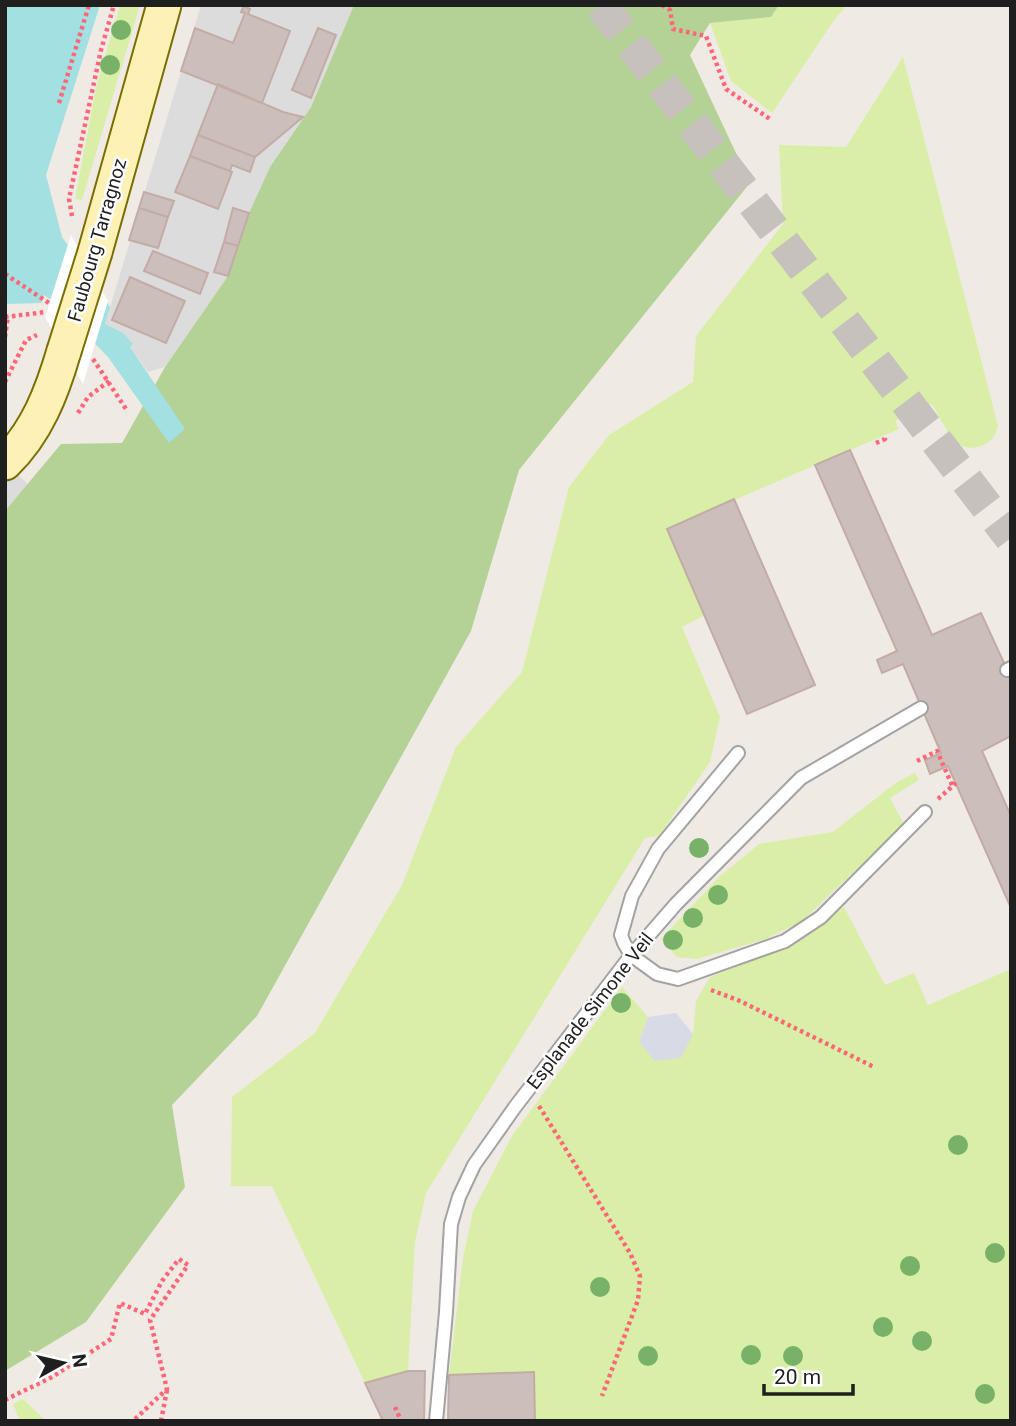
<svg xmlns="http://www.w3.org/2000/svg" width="1016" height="1426" font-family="Roboto,sans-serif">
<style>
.residential{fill:#dddcdc}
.grass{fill:#d9eea7}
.forest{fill:#b5d296}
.plaza{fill:#d8dbe6}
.water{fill:#a2e0e1}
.pier{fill:#fff}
.building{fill:#ccbeba;stroke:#c3aca5;stroke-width:2}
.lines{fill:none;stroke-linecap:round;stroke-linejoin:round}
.secondary-tunnel{stroke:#c6c1bd;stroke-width:33;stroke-dasharray:33 17;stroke-linecap:butt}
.lane-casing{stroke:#a3a3a3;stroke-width:16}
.secondary-casing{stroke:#7b6e00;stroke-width:37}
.path{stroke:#ff6678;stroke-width:4.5;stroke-dasharray:3.5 3.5;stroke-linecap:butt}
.lane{stroke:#fff;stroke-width:12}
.secondary{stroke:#fef1b5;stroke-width:33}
.secondary-bridge-casing{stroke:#7b6e00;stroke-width:37;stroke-linecap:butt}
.secondary-bridge{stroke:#fef1b5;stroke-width:33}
.tree{fill:#78b269}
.labels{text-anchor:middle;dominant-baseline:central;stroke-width:5;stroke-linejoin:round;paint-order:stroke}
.street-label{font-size:19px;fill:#1f1f1f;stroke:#fff}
</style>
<rect width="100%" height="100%" fill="#f0eae4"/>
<path class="residential" d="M201 5H354L311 107 270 167 249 213 228 276 165 367 148 372 130 347 132 344 105 324Z
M5 463 28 484 5 511Z"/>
<path class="grass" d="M120 5H140L82 200 75 199 96 88Z
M779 5H847L834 20 772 113 731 81 710 23 771 17Z
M903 57 998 426C995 437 991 442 981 446 954 456 944 423 932 404L920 408 895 421 899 429 667 529 705 615 682 627 720 717 710 762 659 836 645 838 426 1193 415 1242 408 1371 365 1383 272 1186H231L232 1097 315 1033 402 885 456 747 522 672 569 487 609 435 693 382 696 336 783 224 779 145 846 147Z
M915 773 919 780 890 798 904 824 802 921 766 939 697 959 677 957 661 939 720 876 759 844 833 832 897 782Z
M844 907 885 985 914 973 928 1005 1011 969V1421H535L534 1372 449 1375 463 1259 473 1211 512 1136 622 987 648 1017 639 1042 693 1034 696 1001 710 977 794 945Z
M23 1399 46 1421H20L13 1404Z"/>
<path class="forest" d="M354 5H779L771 17 710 23 690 55 750 183 519 470 471 631 257 1016 172 1105 185 1187 86 1322 5 1371V511L61 444 122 443 165 367 228 276 249 213 270 167 311 107Z"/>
<path class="plaza" d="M676 1013 693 1034 681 1058 655 1061 639 1042 648 1017Z"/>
<path class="water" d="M5 5H100L46 175 62 237 110 307 105 324 123 333 133 344 130 347 185 429 169 443 108 357 53 301 44 295 41 303 5 304Z"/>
<path class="pier" d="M71 235 108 301 83 384 45 317Z"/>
<path class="building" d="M244 6 250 9 248 14 290 31 262 103 181 71 195 28 233 43 245 13 241 12Z
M318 28 336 35 311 98 292 90Z
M218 84 283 112 303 117 255 157 198 135Z
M198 135 255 157 250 172 232 165 230 171 190 156Z
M190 156 232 172 218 209 175 192Z
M144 192 174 201 168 217 139 208Z
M139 208 168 217 158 248 129 240Z
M233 208 249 213 238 246 224 242Z
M224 242 238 246 228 276 214 272Z
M153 251 208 273 200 294 144 271Z
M130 277 185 301 166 343 112 320Z
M850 450 932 635 981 613 1011 678V736L982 751 1011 816V908L948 766 930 774 925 760 941 753 903 664 882 673 877 660 897 651 815 465Z
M734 499 815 685 747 714 667 529Z
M408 1371H425L424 1421H383L365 1383Z
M534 1372 535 1421H448L449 1375Z"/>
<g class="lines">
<path class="secondary-tunnel" d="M601 5 1011 538"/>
<defs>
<path id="lane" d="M1007 670 1011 668
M738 753 658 849 632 896 621 935 624 943 631 955 657 974 678 979 785 941 821 917 925 812
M436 1421 446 1312 451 1224 459 1197 474 1165 515 1107 629 958 676 904 801 778 921 708"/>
<path id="secondary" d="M95 252 164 5
M5 463C37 432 52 392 64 351"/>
</defs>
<use href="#lane" class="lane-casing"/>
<use href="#secondary" class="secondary-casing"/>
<path class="path" d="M662 5 670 10 673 29 706 36 726 89 770 119
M59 103 89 5
M72 216 69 199 101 50 114 5
M5 274 49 303
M5 317 46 312
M5 337 8 316
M93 359 126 409
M5 382 26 340 37 335
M78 413 88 397 109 381
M876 443 885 439 883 436
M917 761 937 751 952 785
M938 799 956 783
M711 990 740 1001 874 1067
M539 1106 630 1253 640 1276 638 1300 602 1396
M5 1400 52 1377 111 1339 120 1303 145 1314 162 1281 179 1259 188 1265 150 1320 167 1389 133 1421
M395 1407 401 1421
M161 1421 167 1390"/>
<use href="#lane" class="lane"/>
<use href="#secondary" class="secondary"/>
<defs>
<path id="secondary-bridge" d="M64 351 95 252"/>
</defs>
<use href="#secondary-bridge" class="secondary-bridge-casing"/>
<use href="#secondary-bridge" class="secondary-bridge"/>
</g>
<g class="tree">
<circle cx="121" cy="30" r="10"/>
<circle cx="110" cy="65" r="10"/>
<circle cx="699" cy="848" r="10"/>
<circle cx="718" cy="895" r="10"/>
<circle cx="693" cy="918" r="10"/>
<circle cx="673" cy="940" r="10"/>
<circle cx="621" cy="1003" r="10"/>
<circle cx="958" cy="1145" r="10"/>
<circle cx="995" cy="1253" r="10"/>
<circle cx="910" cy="1266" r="10"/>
<circle cx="600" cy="1287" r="10"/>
<circle cx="883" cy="1327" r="10"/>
<circle cx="922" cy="1341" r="10"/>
<circle cx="751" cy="1355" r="10"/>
<circle cx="648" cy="1356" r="10"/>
<circle cx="793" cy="1356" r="10"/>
<circle cx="985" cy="1394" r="10"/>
</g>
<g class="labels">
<g class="street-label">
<text transform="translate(97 240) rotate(-74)">Faubourg Tarragnoz</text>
<text transform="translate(590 1011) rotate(-52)">Esplanade Simone Veil</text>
</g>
</g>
<rect width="1016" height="1426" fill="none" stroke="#1f1f1f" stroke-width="14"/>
<g transform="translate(63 1363) rotate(82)" stroke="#ffffff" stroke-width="5" paint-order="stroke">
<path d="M0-5L12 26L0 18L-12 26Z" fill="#1f1f1f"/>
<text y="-10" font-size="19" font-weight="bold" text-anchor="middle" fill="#1f1f1f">N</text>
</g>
<path d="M764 1384v10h89v-10" fill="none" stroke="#1f1f1f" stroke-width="3.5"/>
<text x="774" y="1384" font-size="21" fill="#1f1f1f" stroke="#ffffff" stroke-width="5" paint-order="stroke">20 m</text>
</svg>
